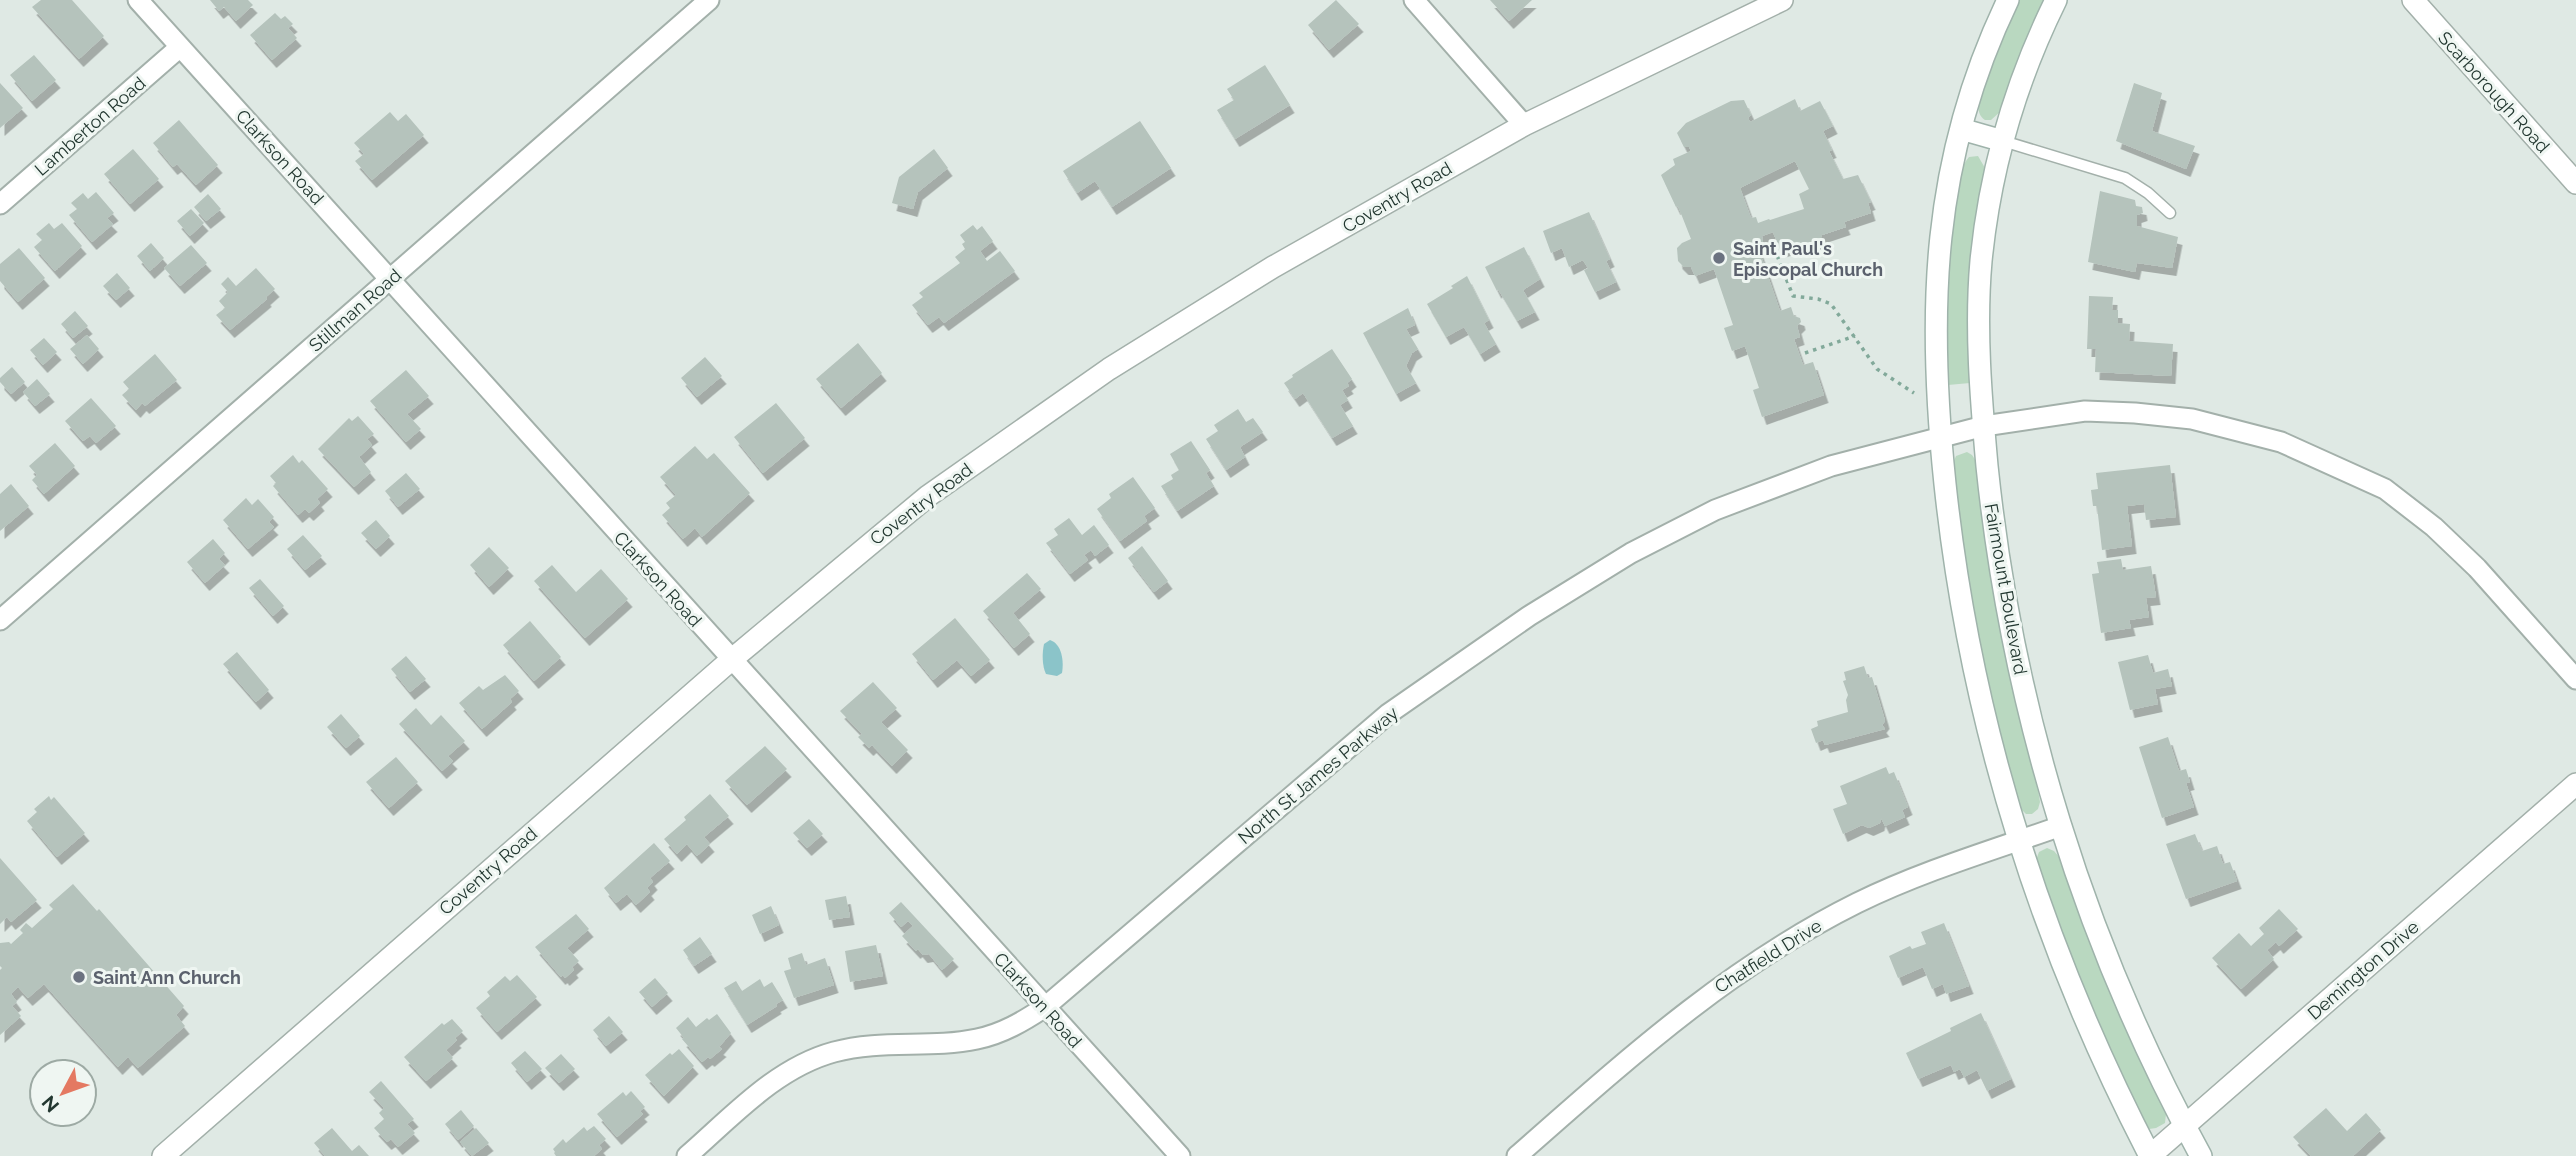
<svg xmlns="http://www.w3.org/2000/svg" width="2576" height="1156" font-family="Raleway,sans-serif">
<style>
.green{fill:#b9d8c0}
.water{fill:#8bc4c9}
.building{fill:#b5c3bc;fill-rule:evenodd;filter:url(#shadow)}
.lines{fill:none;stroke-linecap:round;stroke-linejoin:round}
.service-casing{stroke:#a3b0aa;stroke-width:13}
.minor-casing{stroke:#a3b0aa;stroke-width:23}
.tertiary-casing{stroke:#a3b0aa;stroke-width:24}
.secondary-casing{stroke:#9fb3ab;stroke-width:24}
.path{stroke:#82a99a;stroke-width:3.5;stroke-dasharray:3.5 5;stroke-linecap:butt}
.service{stroke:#fff;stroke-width:10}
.minor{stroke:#fff;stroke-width:19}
.tertiary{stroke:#fff;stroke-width:21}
.secondary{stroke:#fff;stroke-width:21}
.worship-dot{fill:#6b7280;stroke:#eff6f2;stroke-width:2.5}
.labels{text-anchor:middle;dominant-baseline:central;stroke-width:6;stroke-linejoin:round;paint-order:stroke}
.street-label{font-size:18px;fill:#223730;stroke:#eff6f2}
.worship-label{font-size:18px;font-weight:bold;fill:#5b616d;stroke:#eff6f2;text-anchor:start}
</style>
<defs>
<filter id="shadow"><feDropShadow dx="4.5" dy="8" stdDeviation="0" flood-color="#0004"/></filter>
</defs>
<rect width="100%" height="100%" fill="#dfe9e4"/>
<path class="green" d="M2018 0H2044L2001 111 1991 120H1985C1978 115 1978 109 1979 101Z
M1978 156 1985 168 1969 272 1970 383 1948 385C1945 339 1941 189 1969 157Z
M1967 452 1972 455 1976 461C1989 573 2010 682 2038 790L2040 802 2038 809 2032 814H2026L2021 809 2015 796C1987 687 1961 576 1953 463L1956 456Z
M2047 848 2054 851 2060 858 2121 1016 2166 1114 2165 1123 2156 1128 2149 1129 2140 1120 2065 944 2036 860 2039 852Z"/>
<path class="water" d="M1050 640C1062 644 1064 661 1062 673L1057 676 1046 674C1042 666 1042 653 1044 644Z"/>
<path class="building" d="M41 0H72L104 36 79 59 32 7Z
M210 0H248L253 5 236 21 224 7 219 11Z
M1336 0 1359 24 1329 50 1308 25Z
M1490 0H1532L1509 21Z
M275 13 281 19 285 16 293 24 288 28 297 38 272 60 250 35Z
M34 55 56 80 32 101 10 75Z
M1265 65 1290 105 1235 139 1217 110 1234 100 1227 89Z
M0 83 23 108 0 128Z
M2134 83 2162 93 2152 131 2195 146 2186 169 2116 141Z
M1795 99 1800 111 1820 101 1833 126 1823 131 1832 150 1829 151 1843 179 1858 175 1871 202 1868 203 1871 213 1844 222 1846 227 1822 235 1820 240 1808 244 1804 242 1780 250 1773 232 1762 236 1763 242 1757 244 1780 311 1791 307 1794 316 1800 318 1801 322 1797 326 1800 337 1794 339 1803 365 1813 362 1824 395 1762 417 1753 390 1759 388 1745 346 1732 351 1724 328 1733 325 1714 269 1695 276 1691 267H1684L1678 261 1677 248 1682 243 1691 239 1678 206 1676 207 1661 175 1675 165 1673 159 1691 151 1689 147H1684L1677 133 1686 123 1731 101 1744 100 1751 115 1748 118 1750 122ZM1795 161 1809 189 1799 194 1804 209 1770 220 1769 219 1758 223 1756 217 1751 218 1740 188Z
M390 112 398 121 406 114 424 135 372 180 355 161 364 154 354 143Z
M179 120 218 165 196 185 177 164 173 167 153 143Z
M1140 121 1171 168 1112 207 1095 181 1077 193 1063 171Z
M133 149 159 179 130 204 104 174Z
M934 149 948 168 918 192 913 209 892 203 899 177Z
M2100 191 2135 200 2136 206 2142 207 2143 213 2137 215V226L2178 237 2172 268 2137 263 2135 272 2088 262Z
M96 192 114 213 107 218 113 224 92 242 69 215 77 209 71 203 83 193 88 199Z
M208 194 221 209 206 221 194 207Z
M191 209 204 223 190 236 177 221Z
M1589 212 1610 259 1606 261 1616 282 1595 292 1584 270 1588 268 1583 260 1569 267 1562 248 1551 253 1543 231Z
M49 223 54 229 62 223 82 246 55 271 34 247 42 240 36 234Z
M973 225 977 230 982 226 993 241 980 251 987 261 1000 251 1015 271 944 323 939 317 928 325 912 305 923 297 919 293 960 263 955 257 965 249 962 244 965 242 960 235Z
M151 243 164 258 150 271 137 256Z
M191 245 207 263 180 286 164 268Z
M1524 247 1540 279 1523 290 1535 312 1517 321 1498 289 1497 291 1485 267Z
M19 248 45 278 18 302 0 281V264Z
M256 268 275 289 266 297 267 299 230 330 216 315 225 308 219 301 228 292 221 284 228 277 236 286Z
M117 273 130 288 116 300 103 286Z
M1467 276 1489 320 1484 323 1496 344 1480 354 1464 327 1446 337 1427 304 1453 288 1451 286Z
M2089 296 2113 297 2112 310H2118V323L2130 324 2129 341 2173 344 2171 376 2095 372 2096 349H2087Z
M1408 308 1415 325 1406 329 1418 349 1412 353 1406 366 1416 383 1396 394 1363 333Z
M75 311 88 326 73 338 61 324Z
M87 335 99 349 83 364 70 349Z
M44 338 57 352 43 365 30 350Z
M858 343 882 373 841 408 816 379Z
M1332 349 1352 379 1347 383 1349 386 1342 390 1348 400 1340 405 1353 426 1332 438 1303 393 1295 399 1284 383 1293 377 1292 375Z
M155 354 177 380 145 406 142 403 136 410 122 395 129 389 123 382Z
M705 357 722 376 697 397 681 378Z
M12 367 25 382 11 394 0 382V378Z
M406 370 429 396 407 414 421 429 406 442 370 401Z
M37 379 50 394 35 406 23 392Z
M91 398 116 426 96 443 90 436 83 441 65 421Z
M776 403 805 438 763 473 734 437Z
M1238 409 1246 422 1253 418 1263 432 1240 447 1245 457 1226 470 1206 439 1218 431 1214 425Z
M358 416 374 434 367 439 372 445 359 457 371 472 354 487 318 449 349 418 352 421Z
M1191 441 1210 470 1206 473 1214 486 1177 511 1161 486 1173 479 1171 475 1179 470 1170 454Z
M55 443 75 466 44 494 32 480 37 475 29 466Z
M695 446 707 459 714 453 750 493 702 537 695 528 683 539 662 515 670 508 666 503 676 495 660 477Z
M293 455 299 463 302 460 328 489 317 499 320 503 309 513 305 509 298 515 273 486 276 483 270 476Z
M2170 465 2176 517 2146 520 2144 504 2127 506 2132 546 2102 550 2097 506H2093L2091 490 2098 489 2096 473Z
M406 473 420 489 398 507 385 491Z
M1133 477 1155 508 1144 516 1147 521 1120 541 1097 509 1111 498 1109 494Z
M11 484 29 506 0 531V494Z
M246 498 252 505 258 499 274 517 269 522 274 527 248 549 223 520Z
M1069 518 1082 535 1094 525 1109 545 1095 556 1091 550 1084 555 1088 560 1070 574 1046 543 1058 535 1054 529Z
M376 520 390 536 376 549 361 533Z
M303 535 322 556 305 570 287 549Z
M213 539 225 553 219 559 225 565 205 583 187 562Z
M1142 546 1168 581 1154 592 1128 558Z
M489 547 509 568 489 587 470 565Z
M2121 559 2123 570 2151 566 2156 597 2146 598 2149 617 2129 620 2131 628 2101 633 2092 574 2099 573 2097 562Z
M552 565 576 592 601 569 628 599 585 638 534 581Z
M1027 573 1041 589 1013 613 1030 634 1014 648 983 611Z
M260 579 284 606 273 616 249 588Z
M955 618 990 660 971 676 957 660 933 680 912 654Z
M530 621 561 657 534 681 503 645Z
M237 652 269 690 256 702 223 664Z
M2148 655 2153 673 2168 669 2172 686 2155 689 2158 704 2130 710 2118 662Z
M406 656 426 679 410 692 391 669Z
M1864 666 1868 678 1872 677 1884 717 1885 721 1882 725 1885 729 1825 745 1823 740 1816 743 1811 729 1818 726 1817 721 1848 712 1846 700 1848 695 1843 681 1846 680 1844 672Z
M505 675 519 691 510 699 512 702 482 729 459 703 479 686 483 690Z
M873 682 897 708 881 722 908 750 892 766 872 745 869 748 858 737 862 734 840 711Z
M416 708 431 725 441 715 465 741 448 756 453 761 442 771 399 724Z
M341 714 360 736 346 748 327 727Z
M2168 737 2179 771 2186 769 2190 782 2186 783 2194 807 2162 818 2139 747Z
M765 746 787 769 747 805 725 781Z
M396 757 418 782 389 808 366 782Z
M1886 767 1889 774 1894 772 1908 807 1902 810 1905 817 1885 826 1881 818 1880 823 1869 828 1862 825 1843 834 1833 809 1847 804 1840 786Z
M710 794 729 816 704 837 710 844 697 856 687 844 677 854 664 839 686 820 684 817Z
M49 796 51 800 54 797 85 833 57 857 27 821 37 812 34 809Z
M809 819 823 834 807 848 793 833Z
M2195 834 2202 851 2217 846 2223 864 2230 862 2237 881 2186 899 2166 844Z
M654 843 670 861 650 878 653 882 647 888 650 892 636 905 627 894 616 903 604 888Z
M0 858 37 900 11 922 7 917 0 924Z
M73 884 97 911 99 909 184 1006 176 1015 185 1026 138 1068 128 1057 118 1067 44 984 28 998 18 987 11 994 17 1002 12 1006 21 1016 0 1035V970L2 968 0 966V943L9 942 11 944 23 933 20 930 26 923 32 928 53 909 49 905Z
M846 896 850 917 829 920 825 900Z
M901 902 954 959 942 970 929 954 923 955 918 949 916 951 902 936 913 926 908 921 901 927 889 913Z
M771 906 779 925 760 934 752 915Z
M2279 909 2298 929 2279 946 2276 942 2267 950 2274 959 2241 989 2212 958 2239 933 2251 946 2264 934 2259 928Z
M576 914 589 929 567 948 579 961 572 967 574 970 565 978 563 975 561 977 535 947Z
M1944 923 1969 986 1946 994 1943 984 1932 989 1923 967 1898 978 1889 956 1910 946 1912 949 1926 944 1921 932Z
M700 937 712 954 694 966 683 950Z
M876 945 883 976 850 982 845 951Z
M802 953 806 965 825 958 834 985 794 998 784 971 791 969 788 958Z
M517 975 537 997 497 1032 476 1008 490 996 487 992 505 976 510 981Z
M655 978 668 993 652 1007 639 992Z
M760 979 764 987 772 982 783 1000 776 1004 777 1006 747 1025 724 988 736 981 742 991Z
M1981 1013 2011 1079 1987 1091 1977 1070 1964 1077 1960 1069 1954 1072 1951 1065 1918 1079 1906 1053 1951 1031 1950 1028Z
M717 1014 731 1033 719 1047 722 1049 710 1059 708 1057 702 1062 682 1039 684 1038 676 1028 688 1017 696 1027 707 1018 709 1020Z
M609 1016 623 1032 606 1046 593 1030Z
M452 1019 463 1031 455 1038 457 1040 446 1050 453 1058 426 1081 404 1057 442 1023 444 1025Z
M679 1049 694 1066 664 1096 645 1075 670 1053 672 1055Z
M525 1051 542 1069 527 1082 511 1063Z
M561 1054 575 1069 559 1083 545 1068Z
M381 1081 414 1119 407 1124 415 1133 398 1147 391 1139 387 1142 374 1128 384 1119 379 1113 384 1108 369 1092Z
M631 1091 645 1107 640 1111 643 1114 617 1137 597 1114 623 1092 626 1096Z
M2326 1108 2347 1131 2366 1113 2381 1130 2353 1156H2311L2293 1137Z
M461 1110 474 1126 458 1140 445 1124Z
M594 1126 606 1139 599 1145 602 1149 594 1156H556L554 1153 555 1152 553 1149 563 1139 566 1143 584 1127 587 1131Z
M332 1128 352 1151 359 1145 369 1156H325L314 1143Z
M476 1128 489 1143 472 1156 460 1142Z"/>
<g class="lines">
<defs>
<path id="service" d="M2003 141 2125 178 2148 193 2170 213"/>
<path id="minor" d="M138 0 1180 1156
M1414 0 1524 125
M0 204 180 47
M0 620 709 0
M687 1156C731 1118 775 1068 834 1052 881 1039 930 1049 977 1039 1002 1034 1024 1021 1045 1007L1388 714 1529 616 1631 553 1715 510 1831 466 1984 426 2085 411 2135 413 2192 419 2281 442 2385 489 2434 527 2477 568 2576 679
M1517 1156C1624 1062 1728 967 1857 903 1922 871 1993 850 2061 826"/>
<path id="tertiary" d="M2413 0 2576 183
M163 1156 731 660 928 496 1109 369 1273 267 1524 125 1782 0
M2150 1156 2576 784"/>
<path id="secondary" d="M2008 0C1931 160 1927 312 1945 484 1970 720 2041 946 2150 1156
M2056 0C2016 81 1990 170 1981 261 1975 328 1981 399 1987 466 2012 708 2084 943 2201 1156
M1961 129 2003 141"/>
</defs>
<use href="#service" class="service-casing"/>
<use href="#minor" class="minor-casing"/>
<use href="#tertiary" class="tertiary-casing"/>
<use href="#secondary" class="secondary-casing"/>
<path class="path" d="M1771 240 1793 296 1818 299 1831 304 1877 369 1914 393
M1805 353 1855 336"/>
<use href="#service" class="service"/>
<use href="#minor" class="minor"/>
<use href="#tertiary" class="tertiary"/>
<use href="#secondary" class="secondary"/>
</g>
<g class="worship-dot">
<circle cx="1719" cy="258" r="7"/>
<circle cx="79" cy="977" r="7"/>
</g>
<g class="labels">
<g class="street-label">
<text transform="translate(2494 92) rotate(48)">Scarborough Road</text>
<text transform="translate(90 126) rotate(-41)">Lamberton Road</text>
<text transform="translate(280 157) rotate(48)">Clarkson Road</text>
<text transform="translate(1397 197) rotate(-30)">Coventry Road</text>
<text transform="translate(355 310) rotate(-41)">Stillman Road</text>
<text transform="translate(921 504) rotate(-37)">Coventry Road</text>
<text transform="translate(658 579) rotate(48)">Clarkson Road</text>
<text transform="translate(2006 589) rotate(80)">Fairmount Boulevard</text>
<text transform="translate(1318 775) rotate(-40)">North St James Parkway</text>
<text transform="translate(488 871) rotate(-41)">Coventry Road</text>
<text transform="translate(1768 956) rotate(-32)">Chatfield Drive</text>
<text transform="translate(2363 970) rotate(-41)">Demington Drive</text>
<text transform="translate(1038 1000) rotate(48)">Clarkson Road</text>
</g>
<g class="worship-label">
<text x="1733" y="248">Saint Paul's<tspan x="1733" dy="21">Episcopal Church</tspan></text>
<text x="93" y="977">Saint Ann Church</text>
</g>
</g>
<g transform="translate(63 1093) rotate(229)"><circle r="33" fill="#eff6f2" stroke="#9daaa4" stroke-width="2"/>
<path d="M0-5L12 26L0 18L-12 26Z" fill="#e47962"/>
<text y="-10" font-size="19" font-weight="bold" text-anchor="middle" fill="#223730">N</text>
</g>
</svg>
